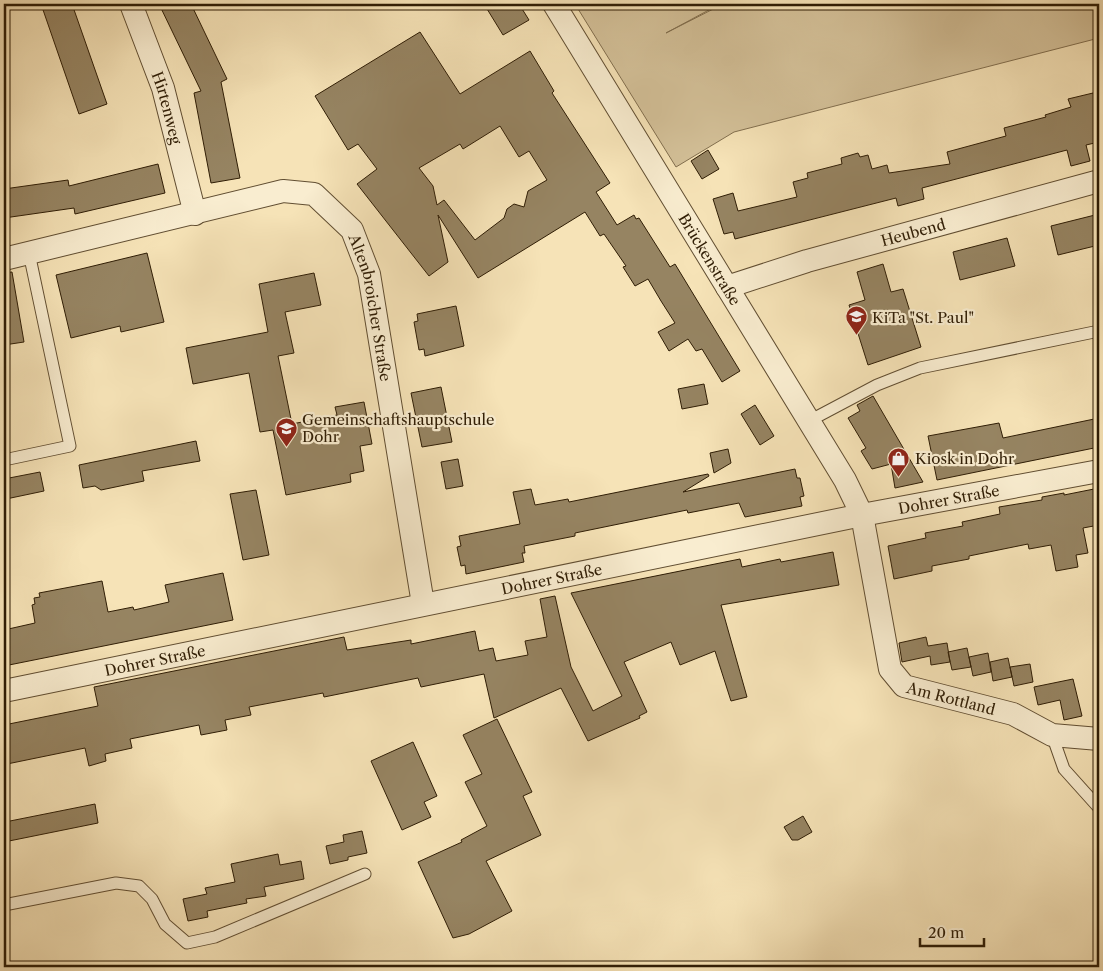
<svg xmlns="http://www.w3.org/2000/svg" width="1103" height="971" font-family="'Libre Caslon Text',serif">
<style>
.green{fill:#d4c199;stroke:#826f4f}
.building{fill:#968462;stroke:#2f1d05;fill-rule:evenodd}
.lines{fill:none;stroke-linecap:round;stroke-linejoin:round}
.lane-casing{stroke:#614e32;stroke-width:13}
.street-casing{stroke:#614e32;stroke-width:24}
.lane{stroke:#f9edd0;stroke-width:11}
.street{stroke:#f9edd0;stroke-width:22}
.labels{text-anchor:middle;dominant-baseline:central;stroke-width:4.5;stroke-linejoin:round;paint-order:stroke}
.street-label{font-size:15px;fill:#2f1d05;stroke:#f9edd0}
.poi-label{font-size:15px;fill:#2f1d05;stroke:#f9edd0;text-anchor:start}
</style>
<rect width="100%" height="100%" fill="#f6e3b7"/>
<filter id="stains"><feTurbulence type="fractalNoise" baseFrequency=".004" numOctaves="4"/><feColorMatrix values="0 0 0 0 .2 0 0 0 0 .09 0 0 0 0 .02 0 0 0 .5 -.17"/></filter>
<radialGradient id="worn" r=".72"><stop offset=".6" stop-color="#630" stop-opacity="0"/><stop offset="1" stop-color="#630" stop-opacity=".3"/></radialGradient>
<path class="green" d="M575 4H720L666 33 723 4H1099V38L734 132 676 167Z"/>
<path class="building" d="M41 4H72L107 104 79 114Z
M159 4H191L227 79 221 82 240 178 211 183 194 93 201 91Z
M484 4H519L529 20 503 35Z
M420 32 460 94 530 51 554 91 552 93 610 183 596 192 617 225 634 215 636 219 639 218 670 267 675 264 740 371 722 382 702 349 696 351 688 339 669 351 658 332 675 323 661 301 648 279 635 286 623 267 626 266 604 234 600 236 585 212 478 278 438 215 448 262 429 276 357 184 377 169 358 144 348 150 315 96ZM500 126 519 157 529 151 547 180 528 191 524 207 514 204 507 209 504 218 475 240 444 200 437 205 433 186 419 168 460 144 463 149Z
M1093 93 1097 107 1099 106V142L1086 145 1090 161 1071 166 1067 150 922 188 924 199 898 206 896 198 735 239 733 232 724 234 713 199 733 193 738 211 797 197 793 182 808 178 807 173 842 164 841 158 858 153 860 157 868 155 872 169 887 165 889 173 950 164 947 152 1006 136 1004 128 1046 117 1045 115 1071 107 1068 99Z
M708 150 719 169 702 179 691 161Z
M158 164 165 193 75 214 74 208 4 218V189L68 180 69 186Z
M1099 214V245L1058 255 1051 226Z
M1007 238 1015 266 960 280 953 252Z
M147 253 164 322 121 332 120 326 71 338 56 275Z
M883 264 891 292 903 289 921 347 868 365 849 305 865 300 857 272Z
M12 272 24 342 4 345V273Z
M314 273 321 305 285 312 294 353 278 356 292 424 337 415 335 407 364 402 372 444 360 446 364 471 350 474 351 482 286 495 273 430 260 432 249 373 193 384 186 348 268 332 259 284Z
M456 306 464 346 425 356 424 349 419 350 414 322 418 321 417 314Z
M704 384 708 404 682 409 678 389Z
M441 387 452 442 422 447 411 393Z
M873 396 923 482 895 488 891 464 872 469 861 451 866 448 848 418 860 411 857 405Z
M755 405 774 436 760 445 741 414Z
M1099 418V447L937 480 928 436 999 423 1003 438Z
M196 441 200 461 142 471 144 481 101 490 95 486 83 488 79 465Z
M728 449 731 463 714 473 710 453Z
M458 459 463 486 446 489 441 462Z
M795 469 797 478H800L804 496 800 497 802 506 745 517 739 503 688 513 687 510 575 533V536L524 546 525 553H522L524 562 466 574 465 565 461 566 457 547 461 546 459 536 520 524 513 492 531 489 535 505 568 499 569 502 708 474 709 476 683 492Z
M40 472 44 491 6 499 4 479Z
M1099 488V525L1083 528 1088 553 1076 555 1078 567 1056 571 1051 545 1029 549 1028 544 969 556V559L932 566V571L894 579 888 546 926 538 925 533 963 526 962 522 1000 514 999 507 1042 500V497L1064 493V495Z
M256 490 269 555 243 560 230 494Z
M833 552 839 585 721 605 747 697 731 701 715 651 680 665 671 642 624 662 647 712 639 716 640 718 588 741 561 688 494 718 484 674 421 687 418 678 324 697 323 693 249 707 251 715 225 720 227 730 201 735 199 725 130 739 132 748 105 754 106 761 89 766 85 748 7 764 4 749V725L98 706 94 687 344 637 347 650 411 640V644L475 631 479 651 493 648 496 661 528 655 525 641 547 637 540 599 555 596 571 667 593 711 622 696 571 593 740 559 742 567 780 559 781 562Z
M223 573 233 620 4 666V630L35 623 32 605 35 604 34 598 40 597 39 593 102 581 108 612 133 607 134 610 169 602 165 585Z
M926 637 928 646 947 643 950 662 931 665 930 656 902 662 899 643Z
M967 648 971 667 952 670 948 652Z
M988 653 991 672 973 676 969 657Z
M1008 658 1012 677 993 681 990 662Z
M1030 664 1033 682 1014 686 1010 667Z
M1073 679 1082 716 1064 720 1060 700 1038 705 1034 687Z
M497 719 532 792 523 796 541 835 486 861 512 911 469 934 453 938 418 862 462 842 461 840 487 826 465 782 482 774 463 735Z
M413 742 437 796 424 802 431 817 402 830 371 761Z
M95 804 98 823 9 841 5 822Z
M803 816 812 832 798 840H792L784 827Z
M362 831 367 853 348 857V860L330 864 326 846 344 842 343 835Z
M278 854 280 865 301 861 304 879 264 887 266 896 246 899 247 903 207 911 208 917 188 921 183 899 207 894 205 888 235 882 231 864Z"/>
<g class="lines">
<defs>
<path id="lane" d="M809 421 877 385 920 368 1099 331
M4 460 70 446 29 253
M1052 735 1064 769 1099 808
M4 905 116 883 139 886 152 899 165 924 187 943 215 937 365 874"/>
<g id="street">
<path id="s1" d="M131 4 163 88 195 214"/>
<path id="s2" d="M554 4 845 480 862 515 890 669 904 686 1013 714 1052 735 1099 739"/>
<path id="s3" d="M4 259 283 191 314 194 352 230 369 274 423 604"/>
<path id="s4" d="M727 287 807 261 1099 181"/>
<path id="s5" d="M4 691 862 515 1099 471"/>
</g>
</defs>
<use href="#lane" class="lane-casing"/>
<use href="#street" class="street-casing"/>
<use href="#lane" class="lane"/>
<use href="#street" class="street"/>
</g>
<defs>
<symbol id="school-pin" viewBox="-11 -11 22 30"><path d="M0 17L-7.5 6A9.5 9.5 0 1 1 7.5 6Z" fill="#8f2418" stroke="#f9edd0"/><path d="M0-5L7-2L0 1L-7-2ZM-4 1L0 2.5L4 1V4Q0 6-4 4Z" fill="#fff"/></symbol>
<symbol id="shop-pin" viewBox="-11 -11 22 30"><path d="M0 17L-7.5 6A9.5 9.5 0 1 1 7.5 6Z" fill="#8f2418" stroke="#f9edd0"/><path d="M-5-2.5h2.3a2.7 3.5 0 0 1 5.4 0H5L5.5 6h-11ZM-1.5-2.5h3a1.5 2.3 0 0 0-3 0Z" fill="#fff"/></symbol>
</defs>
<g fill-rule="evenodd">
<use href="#school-pin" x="844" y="304" width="25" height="34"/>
<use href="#school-pin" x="274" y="416" width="25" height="34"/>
<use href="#shop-pin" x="886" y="446" width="25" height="34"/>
</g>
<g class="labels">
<g class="street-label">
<text stroke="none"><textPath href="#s1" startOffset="110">Hirtenweg</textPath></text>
<text stroke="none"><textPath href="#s4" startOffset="194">Heubend</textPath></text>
<text stroke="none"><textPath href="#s2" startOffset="299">Brückenstraße</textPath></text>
<text stroke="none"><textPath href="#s3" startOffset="451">Altenbroicher Straße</textPath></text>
<text stroke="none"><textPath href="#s5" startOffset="964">Dohrer Straße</textPath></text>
<text stroke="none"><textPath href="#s5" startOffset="559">Dohrer Straße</textPath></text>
<text stroke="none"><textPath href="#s5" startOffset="154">Dohrer Straße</textPath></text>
<text stroke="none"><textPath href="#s2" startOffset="824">Am Rottland</textPath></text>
</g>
<g class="poi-label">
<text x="872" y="317">KiTa "St. Paul"</text>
<text x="302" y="419">Gemeinschaftshauptschule<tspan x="302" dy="17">Dohr</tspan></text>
<text x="915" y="458">Kiosk in Dohr</text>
</g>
</g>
<rect width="1103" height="971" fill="none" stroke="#f6e3b7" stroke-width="20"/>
<rect x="5" y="5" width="1093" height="961" fill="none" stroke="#2f1d05" stroke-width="2.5"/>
<rect x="10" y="10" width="1083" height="951" fill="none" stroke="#2f1d05"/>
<path d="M920 938v8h64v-8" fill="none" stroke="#2f1d05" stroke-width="2.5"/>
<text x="928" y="938" font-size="15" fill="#2f1d05" stroke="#f9edd0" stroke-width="4" paint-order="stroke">20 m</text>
<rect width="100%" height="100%" filter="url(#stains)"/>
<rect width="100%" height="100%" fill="url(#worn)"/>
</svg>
